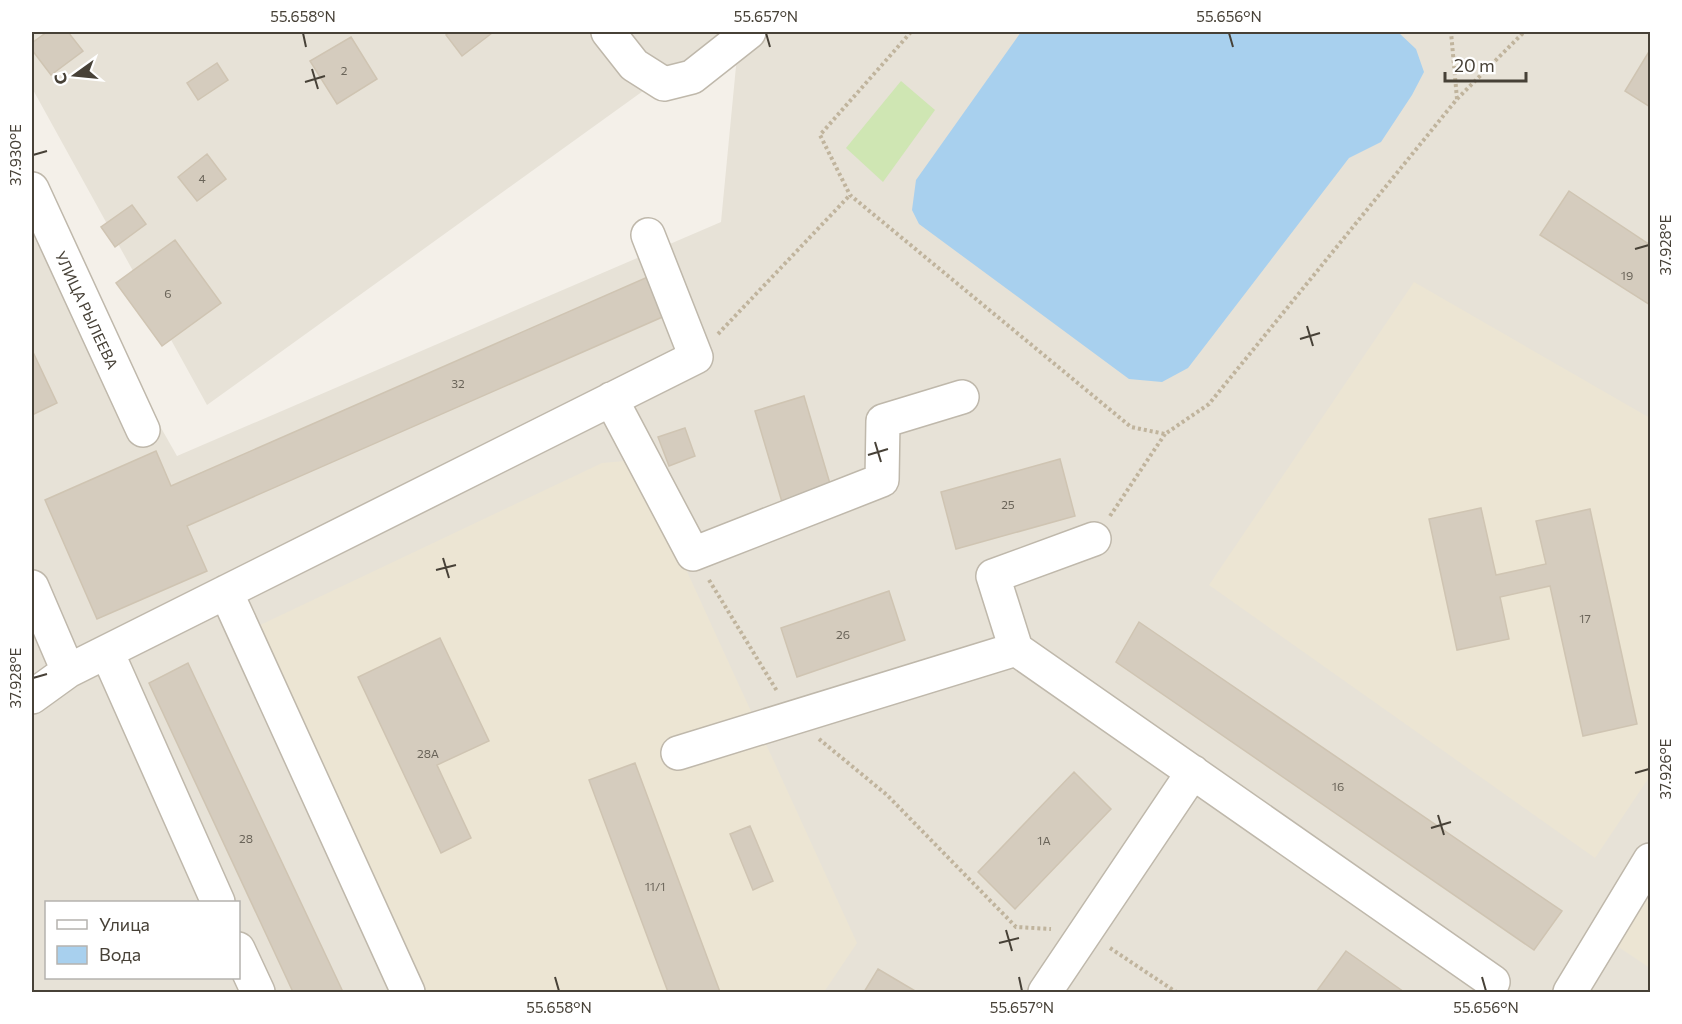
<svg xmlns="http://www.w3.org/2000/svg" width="1682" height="1024" font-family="Commissioner,sans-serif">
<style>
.residential{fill:#e7e2d7;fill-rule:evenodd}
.education{fill:#ece5d3}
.green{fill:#cfe6b3}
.water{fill:#a8d0ee}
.building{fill:#d5ccbe;stroke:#cfc4b2;stroke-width:1.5}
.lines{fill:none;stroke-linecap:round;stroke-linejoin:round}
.minor-casing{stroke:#bfb8ab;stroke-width:36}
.path{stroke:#c0b49d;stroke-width:4;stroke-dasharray:3 3;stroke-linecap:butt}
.minor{stroke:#fff;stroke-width:33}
.ticks{fill:none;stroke:#474137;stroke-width:2}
.labels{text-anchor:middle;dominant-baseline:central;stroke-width:5;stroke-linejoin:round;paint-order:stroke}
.number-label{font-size:12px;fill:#6a6459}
.street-label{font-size:15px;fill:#474137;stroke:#fff}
.neatline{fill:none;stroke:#474137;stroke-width:2}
.ticks-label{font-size:15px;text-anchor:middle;fill:#474137}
</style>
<rect width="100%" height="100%" fill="#f4f0e9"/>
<path class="residential" d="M32 32H725L207 405 32 88Z
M769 32H1650V992H32V201L177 456 721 222 737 56ZM46 902H238V978H46Z"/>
<path class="education" d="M1414 282 1650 418V776L1595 858 1209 585Z
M636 460 857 943 824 992H424L258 626 602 463Z
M1650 893V968L1617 946Z"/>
<path class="green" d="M901 81 935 110 883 182 846 148Z"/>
<path class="water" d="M1021 32H1398L1416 49 1424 72 1412 95 1381 142 1349 158 1188 368 1162 382 1129 379 919 224 912 210 916 180Z"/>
<path class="building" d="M47 32H68L83 51 51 75 32 50V43Z
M450 32H491L492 33 462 56 446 35Z
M351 37 377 79 337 104 310 61Z
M1650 50V107L1625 91Z
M217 63 228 80 198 100 187 83Z
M207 154 226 179 197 201 178 177Z
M1569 191 1650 245V305L1540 235Z
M132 205 146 224 115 247 101 227Z
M175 240 221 303 162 346 116 283Z
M650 276 667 315 187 526 207 571 97 619 45 500 156 451 171 486Z
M32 350 57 403 32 415Z
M804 396 831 487 782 502 755 411Z
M685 428 695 456 669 466 658 437Z
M1060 459 1075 516 956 549 941 492Z
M1481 508 1496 575 1546 564 1536 521 1590 509 1637 724 1583 736 1550 586 1500 597 1509 639 1457 650 1429 519Z
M889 591 905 640 797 677 781 628Z
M1139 622 1562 911 1534 950 1116 662Z
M440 638 489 741 437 765 471 838 441 853 358 677Z
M188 663 343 992H293L149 683Z
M635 763 720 992H668L589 780Z
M1074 772 1111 809 1015 909 978 872Z
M750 826 773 881 753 890 730 834Z
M1346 951 1404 992H1316Z
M878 969 917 992H864Z"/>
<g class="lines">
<defs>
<path id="minor" d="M608 32 634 65 664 84 692 77 749 32
M32 189 143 430
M611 399 693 554 882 480 883 421 962 397
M32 587 68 671 32 697
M226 592 408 992
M1016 649 993 576 1094 539
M107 652 218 902
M68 671 696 357 648 235
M678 753 1016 649 1493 982
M238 949 258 992
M1045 992 1193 772
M1570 992 1650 860"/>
</defs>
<use href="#minor" class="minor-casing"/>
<path class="path" d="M911 32 820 135 850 195 1131 427 1165 434 1209 404 1457 99 1451 32
M1457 99 1524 32
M718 334 850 195
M1110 516 1165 434
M709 580 777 691
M819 739 887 795 1016 927 1051 929
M1110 948 1176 992"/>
<use href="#minor" class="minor"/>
</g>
<path class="ticks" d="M303 33 306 47M766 33 770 47M1229 33 1233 47M312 69 318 89M305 82 325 76M33 155 47 151M1635 249 1649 245M1307 326 1313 346M1300 339 1320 333M875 442 881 462M868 455 888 449M443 558 449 578M436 570 456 565M33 678 47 674M1635 773 1649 769M1438 815 1444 835M1431 828 1451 822M1006 930 1012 951M999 943 1019 938M555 977 559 991M1019 977 1022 991M1482 977 1486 991"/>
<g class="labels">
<g class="number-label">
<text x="344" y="70">2</text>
<text x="202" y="178">4</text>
<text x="1627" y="275">19</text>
<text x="168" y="293">6</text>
<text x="458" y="383">32</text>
<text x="1008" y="504">25</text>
<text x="1585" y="618">17</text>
<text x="843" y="634">26</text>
<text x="428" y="753">28А</text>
<text x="1338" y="786">16</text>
<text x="246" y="838">28</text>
<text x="1044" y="840">1А</text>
<text x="655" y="886">11/1</text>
</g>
<g class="street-label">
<text transform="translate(87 310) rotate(65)">УЛИЦА РЫЛЕЕВА</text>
</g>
</g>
<rect width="1682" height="1024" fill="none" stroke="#ffffff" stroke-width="66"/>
<rect x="45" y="901" width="195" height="78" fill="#ffffff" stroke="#b5b3af" stroke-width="1.5"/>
<rect x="57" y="920" width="30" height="9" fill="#ffffff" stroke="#b5b3af" stroke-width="1.5"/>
<text x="99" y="931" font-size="18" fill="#474137">Улица</text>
<rect x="57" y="946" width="30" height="18" fill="#a8d0ee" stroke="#b5b3af" stroke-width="1.5"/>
<text x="99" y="961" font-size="18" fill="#474137">Вода</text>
<g transform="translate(75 75) rotate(255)" stroke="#ffffff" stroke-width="4.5" paint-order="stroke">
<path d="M0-4.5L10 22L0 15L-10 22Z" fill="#474137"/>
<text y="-9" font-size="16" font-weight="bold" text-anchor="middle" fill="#474137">С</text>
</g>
<path d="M1445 72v9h81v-9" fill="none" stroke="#474137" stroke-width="3"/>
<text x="1454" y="72" font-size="18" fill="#474137" stroke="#ffffff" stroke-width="4.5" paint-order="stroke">20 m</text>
<rect x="33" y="33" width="1616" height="958" class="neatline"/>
<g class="ticks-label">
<text x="303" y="22">55.658°N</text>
<text x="766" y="22">55.657°N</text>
<text x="1229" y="22">55.656°N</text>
<text transform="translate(16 155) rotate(-90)" y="5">37.930°E</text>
<text transform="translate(1666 245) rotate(-90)" y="5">37.928°E</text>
<text transform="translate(16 678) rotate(-90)" y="5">37.928°E</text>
<text transform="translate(1666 769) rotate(-90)" y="5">37.926°E</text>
<text x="559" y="1013">55.658°N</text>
<text x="1022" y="1013">55.657°N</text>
<text x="1486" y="1013">55.656°N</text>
</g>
</svg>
